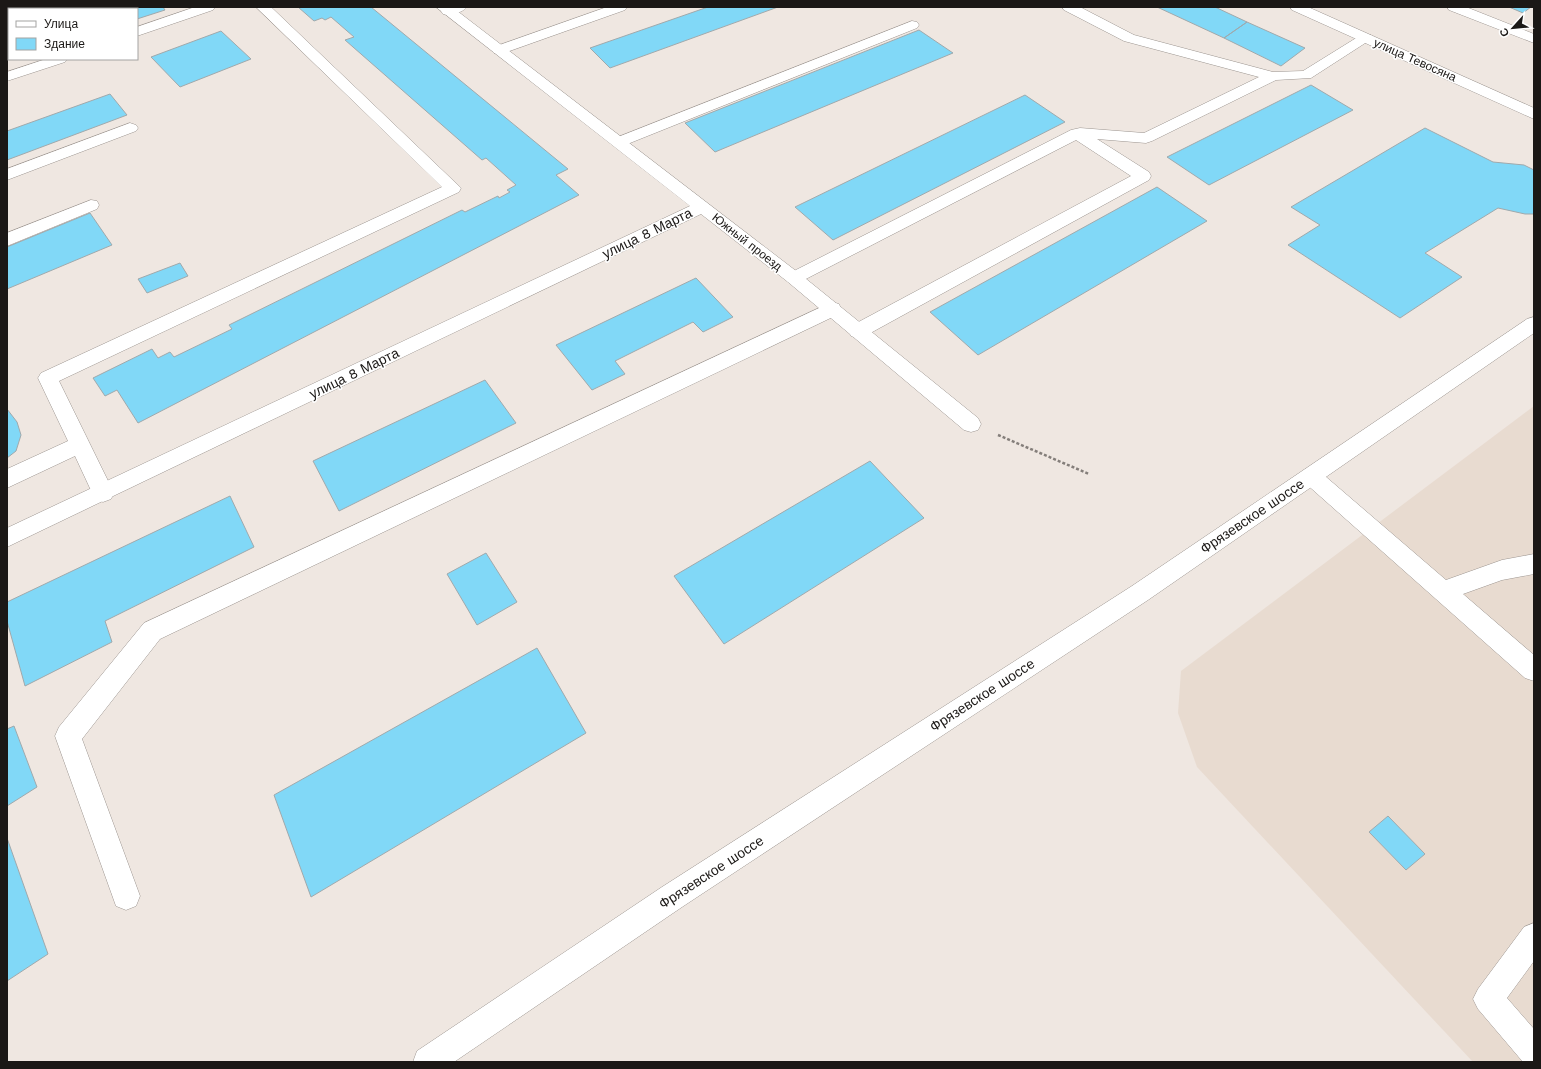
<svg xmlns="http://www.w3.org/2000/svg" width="1541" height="1069" font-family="'Work Sans',sans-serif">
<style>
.built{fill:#e8dbd0}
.building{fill:#81d8f7;stroke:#a0a9ac}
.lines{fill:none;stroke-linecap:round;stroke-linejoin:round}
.service-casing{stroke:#9c9590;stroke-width:1}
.minor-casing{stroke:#9c9590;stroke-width:1}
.secondary-casing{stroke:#9c9590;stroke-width:1}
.trunk-casing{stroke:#9c9590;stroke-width:1}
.path{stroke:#847e7a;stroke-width:2.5;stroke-dasharray:3 2;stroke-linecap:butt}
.service{fill:#fff;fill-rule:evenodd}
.minor{fill:#fff;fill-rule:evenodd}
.secondary{fill:#fff;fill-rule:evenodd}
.trunk{fill:#fff;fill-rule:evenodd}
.labels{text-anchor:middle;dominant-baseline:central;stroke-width:3;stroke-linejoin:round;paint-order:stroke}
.far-street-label{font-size:12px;fill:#1b1816;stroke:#fff}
.street-label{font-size:14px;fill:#1b1816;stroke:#fff}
</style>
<rect width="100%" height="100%" fill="#efe7e1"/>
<path class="built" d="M1534 406V1062H1473L1197 767 1178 713 1181 671Z"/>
<path class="building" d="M34 7H163L165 10 137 19V9L30 8Z
M298 7H371L568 169 556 175 579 195 138 423 117 390 105 396 93 378 152 349 158 358 170 352 174 357 232 329 229 325 462 210 465 212 498 196 499 198 510 192 507 190 516 185 486 158 482 160 345 40 354 37 331 17 325 20 322 18 314 21Z
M708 7H778L610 68 590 48Z
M1157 7H1215L1247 22 1224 38Z
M1509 7H1531L1523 13Z
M1247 22 1305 48 1281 66 1224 38Z
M919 30 953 53 715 152 685 123Z
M221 31 251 59 180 87 151 57Z
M1311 85 1353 110 1209 185 1167 157Z
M110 94 127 115 7 160V131Z
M1025 95 1065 122 833 240 795 207Z
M1425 128 1493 162 1524 165 1534 170V214H1525L1498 208 1425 253 1462 277 1400 318 1288 245 1320 225 1291 207Z
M1157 187 1207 221 978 355 930 312Z
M90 213 112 245 7 289V247Z
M180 263 188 276 147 293 138 279Z
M696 278 733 317 703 332 693 322 615 361 625 374 592 390 556 345Z
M485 380 516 423 339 511 313 461Z
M7 409 17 422 21 435 16 451 7 458Z
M870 461 924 518 724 644 674 576Z
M230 496 254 547 105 621 112 642 25 686 7 621V602Z
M486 553 517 602 477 625 447 574Z
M537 648 586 733 311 897 274 795Z
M14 726 37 787 7 806V729Z
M1388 816 1425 854 1406 870 1369 832Z
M7 838 48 954 7 981Z"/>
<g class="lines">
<defs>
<path id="service" d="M256 7H271L461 188 459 192 59 381 114 493 111 499 103 502 95 499 75 456 7 488V469L68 441 38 378 41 373 442 187Z
M446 7H467C462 13 450 16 443 14L441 11Z
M607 7H627L625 10 504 53H494L492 50 494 47Z
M1062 7H1080L1134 35 1273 72 1303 71 1361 35H1371L1373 38 1311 78 1276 80 1152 141 1146 143 1097 139 1149 172 1151 176 1149 180 865 336 858 338 851 336 849 331 851 326 1131 176 1076 140 800 282 794 284 788 282 785 278 788 274 1071 130 1080 128 1144 133 1259 77 1124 41 1064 10Z
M1447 7H1466L1534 34V43L1449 10Z
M912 21 917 22 919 25 917 28 625 145 619 147 613 145 611 142 613 139Z
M130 123 136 125 138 128 136 131 7 180V169Z
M91 200 97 201 99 205 97 209 7 246V233Z
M832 302 839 304 841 309 839 314 160 639 82 739 140 896 136 906 126 910 116 906 55 736 59 727 144 623Z
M1311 467 1318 470 1446 580 1502 560 1534 554V574L1502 580 1463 594 1534 655V681L1525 678 1304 482 1300 476 1304 470Z
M1534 923V961L1507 998 1534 1029V1062H1523L1478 1009 1473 999 1478 989 1524 927Z"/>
<path id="minor" d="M195 7H215L213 10 137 36V27Z
M436 7H452L800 274 978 418 981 424 978 430 971 432 964 430 788 282 701 214 7 547V528L690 206Z
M46 59H67L65 62 7 81V72Z"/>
<path id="secondary" d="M1290 7H1308L1534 108V119L1292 10Z"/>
<path id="trunk" d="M1534 317V333L1148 600 682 907 454 1062H413L417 1051 662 887 1132 586 1527 319Z"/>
</defs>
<use href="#service" class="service-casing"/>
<use href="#minor" class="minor-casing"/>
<use href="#secondary" class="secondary-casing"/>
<use href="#trunk" class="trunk-casing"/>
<path class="path" d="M998 435 1089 474"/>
<use href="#service" class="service"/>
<use href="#minor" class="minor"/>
<use href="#secondary" class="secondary"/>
<use href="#trunk" class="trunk"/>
</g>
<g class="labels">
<g class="far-street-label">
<text transform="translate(1415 60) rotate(24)">улица Тевосяна</text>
<text transform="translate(747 242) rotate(38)">Южный проезд</text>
</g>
<g class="street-label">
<text transform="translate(647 233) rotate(-26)">улица 8 Марта</text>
<text transform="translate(354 373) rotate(-26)">улица 8 Марта</text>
<text transform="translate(1252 516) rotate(-34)">Фрязевское шоссе</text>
<text transform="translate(982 695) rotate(-33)">Фрязевское шоссе</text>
<text transform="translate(711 872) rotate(-33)">Фрязевское шоссе</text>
</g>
</g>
<rect width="1541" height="1069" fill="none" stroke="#1b1816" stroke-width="16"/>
<rect x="8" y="8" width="130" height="52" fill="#ffffff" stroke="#a4a3a2"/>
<rect x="16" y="21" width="20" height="6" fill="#ffffff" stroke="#a4a3a2"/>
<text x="44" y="28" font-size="12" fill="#1b1816">Улица</text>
<rect x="16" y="38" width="20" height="12" fill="#81d8f7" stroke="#a4a3a2"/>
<text x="44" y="48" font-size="12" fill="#1b1816">Здание</text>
<g transform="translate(1513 28) rotate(243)" stroke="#ffffff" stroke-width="3" paint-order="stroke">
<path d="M0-3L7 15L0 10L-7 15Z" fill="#1b1816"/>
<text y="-6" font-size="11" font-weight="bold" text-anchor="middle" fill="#1b1816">С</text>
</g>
</svg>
